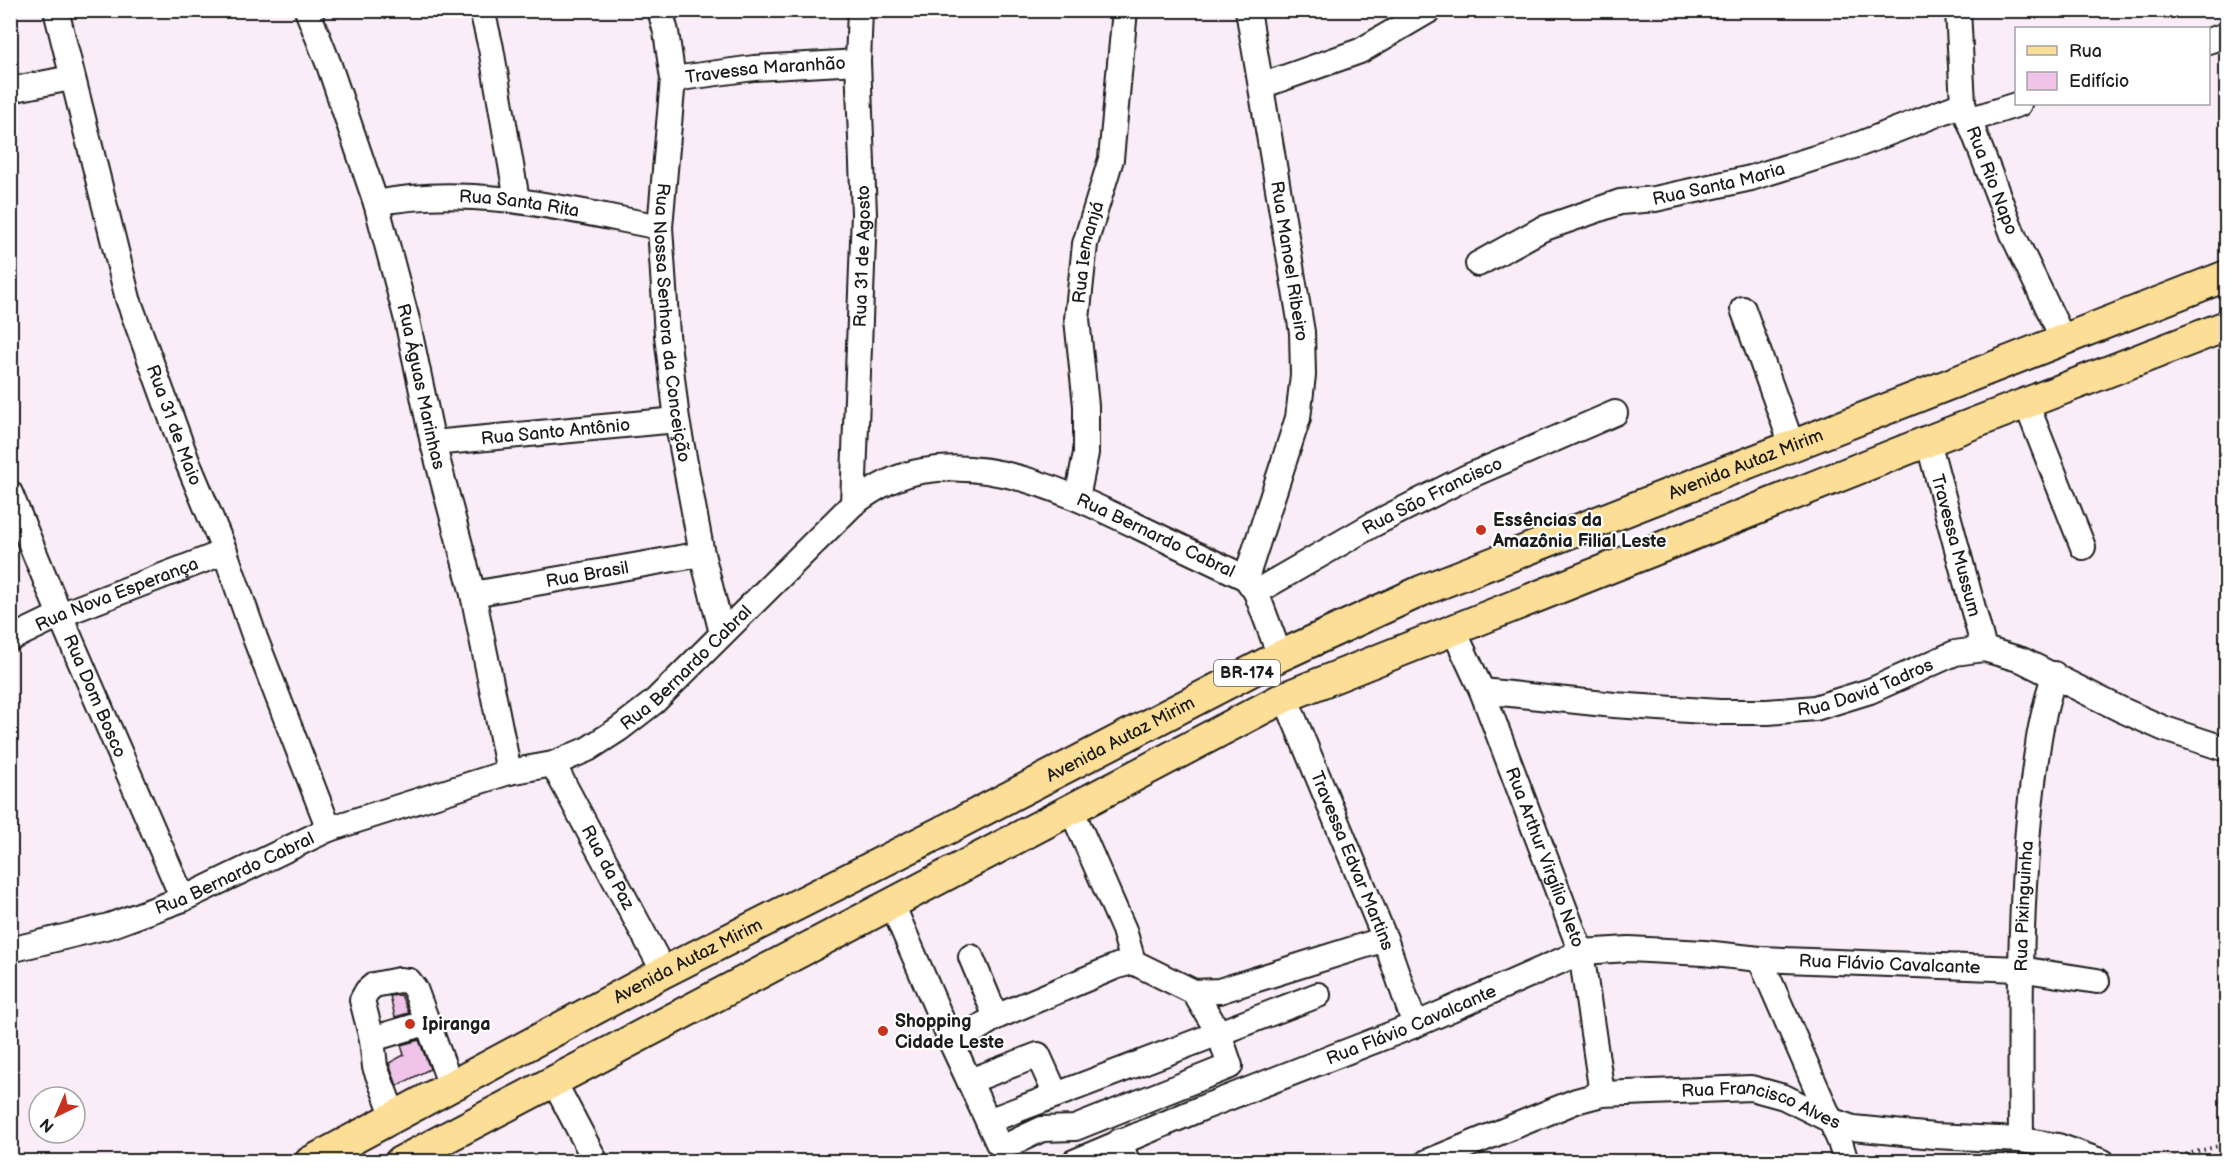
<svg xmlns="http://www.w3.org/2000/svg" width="2237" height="1172" font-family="'Balsamiq Sans',sans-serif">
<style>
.building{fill:#f0c3e8;stroke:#1c1c1c;stroke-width:1.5}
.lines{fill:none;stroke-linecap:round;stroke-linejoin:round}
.minor-casing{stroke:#1c1c1c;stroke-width:28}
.major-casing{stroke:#1c1c1c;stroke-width:34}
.path{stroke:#1c1c1c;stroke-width:4;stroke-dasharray:1.5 4.5;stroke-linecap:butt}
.minor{stroke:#fff;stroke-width:24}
.major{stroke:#fdde96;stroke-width:30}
.poi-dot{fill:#c8321e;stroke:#fff;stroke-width:2}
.labels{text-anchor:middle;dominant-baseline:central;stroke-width:4.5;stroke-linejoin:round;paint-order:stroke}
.shield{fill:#fff;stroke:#606060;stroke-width:1.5}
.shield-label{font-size:16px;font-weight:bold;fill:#1c1c1c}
.street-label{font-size:18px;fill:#1c1c1c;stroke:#fff}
.poi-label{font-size:18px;font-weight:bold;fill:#1c1c1c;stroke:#fff;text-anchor:start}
</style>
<rect width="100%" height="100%" fill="#faedf8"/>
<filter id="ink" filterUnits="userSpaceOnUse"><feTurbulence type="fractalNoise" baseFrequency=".0167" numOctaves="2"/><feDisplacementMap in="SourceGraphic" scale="12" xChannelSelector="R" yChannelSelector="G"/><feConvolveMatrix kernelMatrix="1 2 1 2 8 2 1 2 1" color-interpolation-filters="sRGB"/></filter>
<g filter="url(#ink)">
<path class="building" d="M401 995 409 1013 395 1017 390 996Z
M419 1040 430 1069 397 1086 389 1063 404 1055 401 1045Z"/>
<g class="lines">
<defs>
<g id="minor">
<path id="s1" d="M56 10 128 299 187 461 225 552 255 638 329 829"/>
<path id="s2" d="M307 10 329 65 376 203 407 320 433 443 473 594 509 772"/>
<path d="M482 10 491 48 517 200"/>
<path id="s3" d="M660 10 666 32 673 79 660 227 667 335 677 420 702 554 722 633"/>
<path id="s4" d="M1958 10 1963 104 2014 237 2063 339"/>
<path d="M2208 41 2226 35"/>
<path id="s5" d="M673 79 754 68 858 62"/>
<path d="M1261 86 1360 51 1430 10"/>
<path d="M10 90 71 78"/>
<path d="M1969 120 2019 104"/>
<path id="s6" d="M376 203C472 184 566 209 660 227"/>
<path id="s7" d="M1478 264 1542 229 1620 202 1655 199 1751 178 1860 144 1963 104"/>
<path d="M1743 309 1792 445"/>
<path d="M2026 403 2083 547"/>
<path id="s8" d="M1928 441 1984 649"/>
<path id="s9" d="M433 443 677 420"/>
<path id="s10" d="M10 493 60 615 183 899"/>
<path id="s11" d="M1077 498 1086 453V406L1077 319 1085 244 1111 159 1125 10"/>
<path id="s12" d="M853 504 864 214 858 62 860 10"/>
<path d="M1246 578 1298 418 1303 375 1302 332 1248 10"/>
<path id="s13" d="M1256 592 1372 525 1467 477 1615 413"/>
<path id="s14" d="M473 594 702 554"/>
<path id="s15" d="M1454 631 1482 691 1581 952 1602 1094"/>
<path id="s16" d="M10 639 60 615 225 552"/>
<path id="s17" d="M1482 691 1614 705 1719 712H1768L1815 708 1870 691 1955 653 1984 649 2022 660 2122 710 2165 729 2226 749"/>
<path id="s18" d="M1285 697 1385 939 1415 1025"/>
<path id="s19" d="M553 764 664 972"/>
<path d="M892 904 952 1044 998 1143 1006 1146 1042 1129 1075 1128 1230 1066 1219 1033 988 1121"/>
<path id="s20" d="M10 950 109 926 183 899 329 829 509 772 553 764 588 749 619 729 654 702 853 504C873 489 896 475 922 471 998 458 1072 495 1139 527 1174 544 1210 561 1246 578L1256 592 1280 656"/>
<path d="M1760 959 1840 1142 1846 1162"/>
<path d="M1133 962 1194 992 1219 991 1385 939"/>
<path d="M1194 992 1219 1033 1318 995"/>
<path d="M996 1017 1117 966 1133 962 1124 930 1072 811"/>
<path d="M372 1039 426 1023"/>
<path d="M952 1044 996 1017 971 957"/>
<path d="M970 1081 1038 1055 1056 1095"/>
<path d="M554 1082 596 1162"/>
<path d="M394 1117 375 1067 372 1039 362 1000 367 991 374 985 399 980 409 981 415 989 451 1086"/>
<path id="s21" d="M2021 1140C2020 1008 2018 876 2038 745 2041 721 2048 698 2054 674"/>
<path d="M1120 1141 1127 1162"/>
<path id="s22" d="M1074 1162 1202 1108 1415 1025 1581 952 1629 949 1704 953 1760 959 2020 969 2097 981"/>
<path id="s23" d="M1427 1162 1576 1101 1602 1094 1751 1088 1784 1097 1830 1120 1853 1128 1934 1136 2021 1140 2058 1146 2103 1162"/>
</g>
<g id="major">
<path id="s24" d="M310 1162 664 972 957 824 1280 656 1421 591 2226 276"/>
<path d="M400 1162 1285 697 1928 441 2226 326"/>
</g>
</defs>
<use href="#minor" class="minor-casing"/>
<use href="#major" class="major-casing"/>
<path class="path" d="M2157 1162 2226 1144"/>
<use href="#minor" class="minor"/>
<use href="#major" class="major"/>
</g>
</g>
<g class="poi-dot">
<circle cx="1481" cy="530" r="6"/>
<circle cx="410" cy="1024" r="6"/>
<circle cx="883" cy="1031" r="6"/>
</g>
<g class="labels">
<rect class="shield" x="1214" y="660" width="66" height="26" rx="4.5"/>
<g class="shield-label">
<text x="1247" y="673">BR-174</text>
</g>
<g class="street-label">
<text stroke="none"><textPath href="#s5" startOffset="93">Travessa Maranhão</textPath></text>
<text stroke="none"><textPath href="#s4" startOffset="176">Rua Rio Napo</textPath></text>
<text stroke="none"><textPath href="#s7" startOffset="256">Rua Santa Maria</textPath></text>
<text stroke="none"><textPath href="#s6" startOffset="144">Rua Santa Rita</textPath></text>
<text stroke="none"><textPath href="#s11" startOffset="248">Rua Iemanjá</textPath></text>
<text stroke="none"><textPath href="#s12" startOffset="248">Rua 31 de Agosto</textPath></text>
<text transform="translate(1289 261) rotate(81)">Rua Manoel Ribeiro</text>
<text stroke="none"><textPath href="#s3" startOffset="315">Rua Nossa Senhora da Conceição</textPath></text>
<text stroke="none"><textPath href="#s2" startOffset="394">Rua Águas Marinhas</textPath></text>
<text stroke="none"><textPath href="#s1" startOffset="432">Rua 31 de Maio</textPath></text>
<text stroke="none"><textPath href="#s9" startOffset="123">Rua Santo Antônio</textPath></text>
<text stroke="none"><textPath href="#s24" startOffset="1598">Avenida Autaz Mirim</textPath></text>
<text stroke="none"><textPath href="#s13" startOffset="201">Rua São Francisco</textPath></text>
<text stroke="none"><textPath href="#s20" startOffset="1300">Rua Bernardo Cabral</textPath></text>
<text stroke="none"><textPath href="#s8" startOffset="108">Travessa Mussum</textPath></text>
<text stroke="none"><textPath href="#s14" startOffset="116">Rua Brasil</textPath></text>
<text stroke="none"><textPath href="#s16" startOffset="116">Rua Nova Esperança</textPath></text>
<text stroke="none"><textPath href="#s20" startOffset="742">Rua Bernardo Cabral</textPath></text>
<text stroke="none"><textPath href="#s17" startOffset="388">Rua David Tadros</textPath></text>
<text stroke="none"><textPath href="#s10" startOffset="220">Rua Dom Bosco</textPath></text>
<text stroke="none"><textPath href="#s24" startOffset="914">Avenida Autaz Mirim</textPath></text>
<text stroke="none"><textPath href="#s15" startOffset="244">Rua Arthur Virgílio Neto</textPath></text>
<text stroke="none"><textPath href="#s18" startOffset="177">Travessa Edvar Martins</textPath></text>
<text stroke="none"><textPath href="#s19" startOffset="117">Rua da Paz</textPath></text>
<text stroke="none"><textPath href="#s20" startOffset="238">Rua Bernardo Cabral</textPath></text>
<text stroke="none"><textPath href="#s21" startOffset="234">Rua Pixinguinha</textPath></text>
<text stroke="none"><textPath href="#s24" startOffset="428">Avenida Autaz Mirim</textPath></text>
<text stroke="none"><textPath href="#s22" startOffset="858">Rua Flávio Cavalcante</textPath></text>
<text stroke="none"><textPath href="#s22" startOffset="364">Rua Flávio Cavalcante</textPath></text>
<text stroke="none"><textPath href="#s23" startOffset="350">Rua Francisco Alves</textPath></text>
</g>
<g class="poi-label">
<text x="1493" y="520">Essências da<tspan x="1493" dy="21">Amazônia Filial Leste</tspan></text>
<text x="895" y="1021">Shopping<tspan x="895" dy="21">Cidade Leste</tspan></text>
<text x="422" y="1024">Ipiranga</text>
</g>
</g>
<rect width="2237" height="1172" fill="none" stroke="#fff" stroke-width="36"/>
<rect x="18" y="18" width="2201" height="1136" fill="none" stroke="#1c1c1c" stroke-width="2" filter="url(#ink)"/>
<rect x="2015" y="27" width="195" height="78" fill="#ffffff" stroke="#a4a4a4" stroke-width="1.5"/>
<rect x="2027" y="46" width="30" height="9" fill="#fdde96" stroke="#a4a4a4" stroke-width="1.5"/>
<text x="2069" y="57" font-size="18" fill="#1c1c1c">Rua</text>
<rect x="2027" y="72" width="30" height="18" fill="#f0c3e8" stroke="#a4a4a4" stroke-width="1.5"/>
<text x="2069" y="87" font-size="18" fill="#1c1c1c">Edifício</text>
<g transform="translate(57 1115) rotate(224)"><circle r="28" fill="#ffffff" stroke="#a4a4a4" stroke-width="1.5"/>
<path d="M0-4.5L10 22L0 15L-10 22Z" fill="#c8321e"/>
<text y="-9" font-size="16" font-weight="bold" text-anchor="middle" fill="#1c1c1c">N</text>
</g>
</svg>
